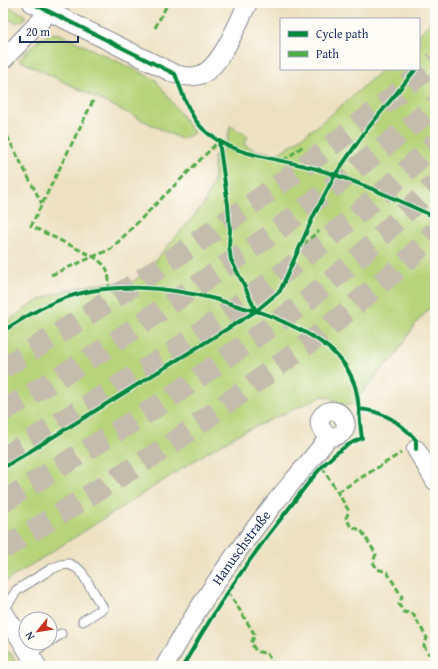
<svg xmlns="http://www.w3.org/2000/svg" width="438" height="669" font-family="'Gentium Book Plus',serif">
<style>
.green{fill:#b8d47a;stroke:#6a826c}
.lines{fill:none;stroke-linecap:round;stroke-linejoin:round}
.motorway-tunnel{stroke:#c4bdad;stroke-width:22;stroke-dasharray:22 11;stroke-linecap:butt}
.service-casing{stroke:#848890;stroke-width:11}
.minor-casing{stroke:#848890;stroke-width:20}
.service{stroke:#fff;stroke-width:9}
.minor{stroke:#fff;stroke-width:18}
.quiet{stroke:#52ab49;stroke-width:3;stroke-dasharray:6 3;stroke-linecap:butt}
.cycleway-casing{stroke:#fdfcf7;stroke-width:6}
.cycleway{stroke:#00873e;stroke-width:4}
.labels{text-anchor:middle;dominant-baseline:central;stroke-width:3.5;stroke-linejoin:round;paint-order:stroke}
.street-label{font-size:14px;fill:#1b2f5e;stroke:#fdfcf7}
</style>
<rect width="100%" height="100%" fill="#fdfcf7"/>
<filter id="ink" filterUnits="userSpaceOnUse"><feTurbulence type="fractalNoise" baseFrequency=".025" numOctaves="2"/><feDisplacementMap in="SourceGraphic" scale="8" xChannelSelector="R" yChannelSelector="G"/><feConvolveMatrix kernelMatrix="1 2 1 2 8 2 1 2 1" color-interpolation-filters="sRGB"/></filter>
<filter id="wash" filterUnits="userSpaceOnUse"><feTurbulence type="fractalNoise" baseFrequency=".012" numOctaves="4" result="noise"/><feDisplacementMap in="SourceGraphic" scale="16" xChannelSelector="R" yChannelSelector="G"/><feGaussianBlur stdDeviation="0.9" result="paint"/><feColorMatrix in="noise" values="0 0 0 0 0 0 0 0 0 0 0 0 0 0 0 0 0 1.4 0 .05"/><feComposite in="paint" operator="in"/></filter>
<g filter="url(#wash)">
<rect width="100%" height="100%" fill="#eee1c1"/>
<path class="green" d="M3 4 25 15 24 20 16 23 3 16Z
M435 18V302L416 323 393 359 385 365 353 404C339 410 336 396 323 396L241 433 211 450 3 583V324C14 318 23 309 34 303 65 287 99 282 133 282L153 263 204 204 214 181V157L226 147 230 126 248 136 244 145 258 151 277 154C316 130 349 99 383 69H419V34Z
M51 33 60 34 156 80 194 133 181 139 19 60 36 42Z
M3 649 11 654 18 666H3Z"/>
</g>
<g filter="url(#ink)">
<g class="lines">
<path class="motorway-tunnel" d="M3 368C153 275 301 176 435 62
M3 411 100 352 272 234 418 120 435 105
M3 458 173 352 282 274 325 241 390 186 435 143
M3 502 159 405 304 303 360 256 435 184
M3 549 170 445 313 340 406 262 435 231"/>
<defs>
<path id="service" d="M3 611 17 590 51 569 61 565 69 564 77 568 82 573 103 608 83 621
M50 641 61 634
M29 654 47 643"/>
<g id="minor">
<path d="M32 3 175 74C184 76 191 78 200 75 221 68 238 22 248 3"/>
<path d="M3 60 49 12"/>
<path d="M416 449 435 481"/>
<path d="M3 611 37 666"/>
<path id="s1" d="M165 666C195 610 233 555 273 505 292 482 311 460 329 437 360 436 341 400 324 414 315 422 322 432 329 437"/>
</g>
</defs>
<use href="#service" class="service-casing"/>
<use href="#minor" class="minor-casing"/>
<use href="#service" class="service"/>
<use href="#minor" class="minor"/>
<path class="quiet" d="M155 28 168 3
M93 101 31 226 94 257C109 268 109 270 109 289
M3 128 42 204
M283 161 303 146
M303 244 319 231
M51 275 111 249 219 141
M322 467 349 511 346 518 351 527 361 530 376 554 373 562 377 569 387 572 402 597 399 604 404 612 413 614 427 638 424 646 428 653 435 655
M338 492 401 453
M228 591 255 635 251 643 256 651 267 654 274 666"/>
<defs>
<path id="cycleway" d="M32 3 175 74C182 91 188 114 202 128 232 158 282 158 320 170 360 182 397 200 435 217
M3 331C22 319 41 307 62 299 108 281 168 287 215 299 229 303 243 308 256 311
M359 409C383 411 400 422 416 440V449
M3 468 256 311 280 291 314 215 335 175 365 132 416 69
M183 666C214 610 250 557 290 507 310 481 330 450 362 438 359 421 360 403 355 386 345 354 317 337 288 324 277 319 268 314 256 311L242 281 231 260 229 246 230 230 228 205 219 141"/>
</defs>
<use href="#cycleway" class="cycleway-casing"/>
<use href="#cycleway" class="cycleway"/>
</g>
</g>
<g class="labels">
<g class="street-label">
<text stroke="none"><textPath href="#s1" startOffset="141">Hanuschstraße</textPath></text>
</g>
</g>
<rect width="438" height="669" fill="none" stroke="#fdfcf7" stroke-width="16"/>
<rect x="280" y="18" width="140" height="52" fill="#fdfcf7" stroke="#a3aaba"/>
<rect x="288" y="31" width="20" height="6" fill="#00873e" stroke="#a3aaba"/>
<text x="316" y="38" font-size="12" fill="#1b2f5e">Cycle path</text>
<rect x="288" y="51" width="20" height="6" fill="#52ab49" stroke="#a3aaba"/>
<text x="316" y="58" font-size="12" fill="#1b2f5e">Path</text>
<g transform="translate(38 631) rotate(240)"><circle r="19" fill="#fdfcf7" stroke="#a3aaba"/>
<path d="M0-3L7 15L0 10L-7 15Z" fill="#c8321e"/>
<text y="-6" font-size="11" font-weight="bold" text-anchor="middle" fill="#1b2f5e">N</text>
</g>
<path d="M20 36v6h58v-6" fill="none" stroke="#1b2f5e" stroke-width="2"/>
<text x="26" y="36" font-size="12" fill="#1b2f5e" stroke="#fdfcf7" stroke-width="3" paint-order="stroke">20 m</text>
</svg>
